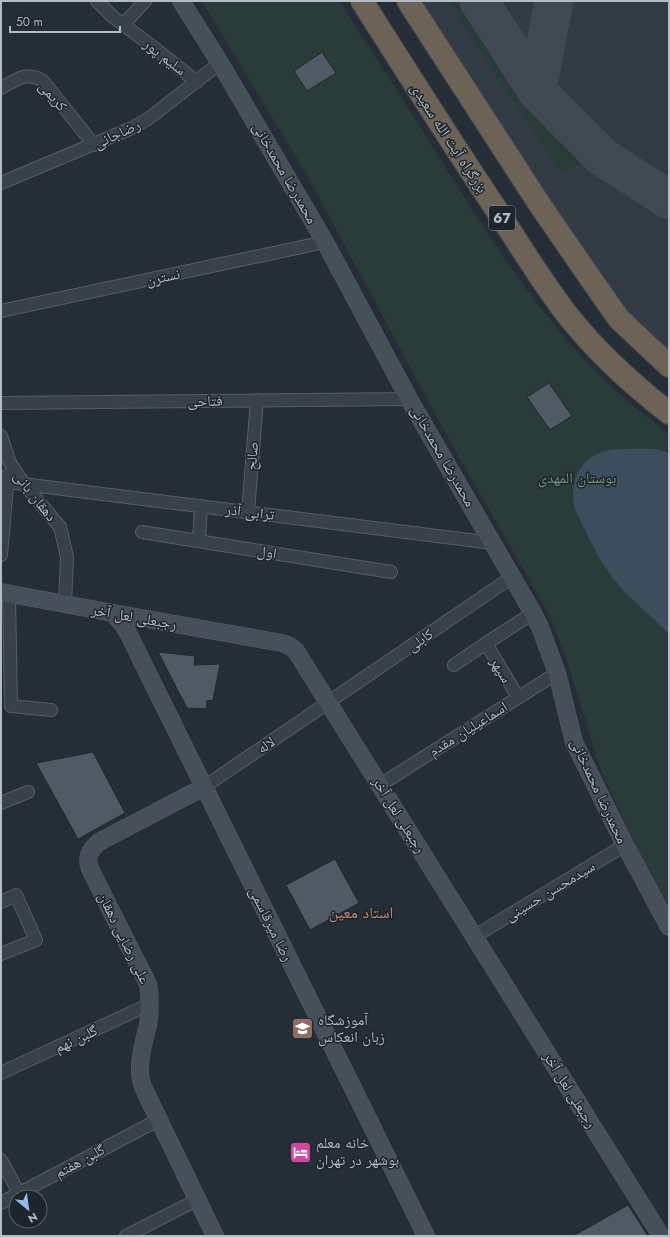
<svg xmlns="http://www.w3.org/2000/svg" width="670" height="1237" font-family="Jost,'Noto Naskh Arabic',sans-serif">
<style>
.airport{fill:#323b44}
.green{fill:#293c3a}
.water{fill:#3c4d5e}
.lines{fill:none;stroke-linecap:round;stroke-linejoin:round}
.taxiway{stroke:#404952;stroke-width:39}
.building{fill:#505a65;stroke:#1f272e}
.street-casing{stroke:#565e65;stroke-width:14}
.secondary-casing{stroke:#565e65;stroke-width:18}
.highway-casing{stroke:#434b52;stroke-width:24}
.street{stroke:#384048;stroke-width:12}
.secondary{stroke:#464f5a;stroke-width:17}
.highway{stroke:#6d6256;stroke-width:22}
.labels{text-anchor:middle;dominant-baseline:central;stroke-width:3;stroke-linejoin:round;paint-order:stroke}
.shield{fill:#1d252c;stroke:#868e96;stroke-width:1}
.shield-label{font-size:14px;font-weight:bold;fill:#b3bbc4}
.street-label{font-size:15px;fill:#b3bbc4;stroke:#1d252c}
.park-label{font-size:15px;fill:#74967a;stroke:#1d252c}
.poi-label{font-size:15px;fill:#b3bbc4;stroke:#1d252c;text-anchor:start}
.neighbourhood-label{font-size:16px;fill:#c58c6c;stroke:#1d252c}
</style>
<rect width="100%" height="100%" fill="#252e37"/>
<path class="airport" d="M419 1H669V354L622 306 603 283Z"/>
<path class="green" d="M202 1H339C367 44 395 87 423 131 474 213 525 297 591 367 615 392 643 413 669 435V906L636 847 600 768 566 657 550 616 447 436 307 175Z
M448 1H473L535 96 589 159 562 175Z"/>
<path class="water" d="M656 449 664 451 669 454V635C653 616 632 602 616 582 599 562 588 535 576 512 567 485 579 455 610 450 624 448 641 449 656 449Z"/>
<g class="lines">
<path class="taxiway" d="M479 1 537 91 601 156 669 200
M537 91 554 1"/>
</g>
<path class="building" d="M322 52 336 73 307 91 294 71Z
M549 383 572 416 550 430 527 397Z
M158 652 195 656 194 665 220 664 213 700 207 701 206 709 187 708Z
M93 752 125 813 78 839 36 763Z
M335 859 359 903 310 930 286 885Z
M628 1205 648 1236H573Z"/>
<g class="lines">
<defs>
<path id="street" d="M97 1 113 17 153 47 197 82
M123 25 145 1
M1 88C16 80 27 70 43 81L94 145
M1 183 132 128 148 119 220 63
M1 311 325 242
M1 403 409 399
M1 436 10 463 24 484 60 527 67 557 65 604
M7 482 493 543
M248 512 257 400
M142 532 391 572
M199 541 201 506
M1 555 8 475
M9 594 11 706 51 710
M454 665 488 642
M518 697 487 645 488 642 533 613
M380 785 557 673
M204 787 512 577
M1 803 28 792
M1 902 16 895 36 940 1 954
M475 936 625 845
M1 1073 150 1004
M1 1160 19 1193
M1 1203 158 1120
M126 1236 197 1200"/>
<path id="secondary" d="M181 1 220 63 325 242 409 399 533 613 540 627 557 673 574 742 625 845 669 927
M1 592 113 613 282 643 290 646 296 651 661 1236
M113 613 124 626 128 633 426 1236
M204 787 99 842C89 851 85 858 91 871L148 984C150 996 150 1007 149 1019 146 1037 139 1053 140 1072 140 1077 141 1082 143 1087L215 1236"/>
<path id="highway" d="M362 1C407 72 451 142 498 212 521 247 543 284 569 317 598 353 633 385 669 413
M408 1 540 205 593 282 619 319 669 366"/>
</defs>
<use href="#street" class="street-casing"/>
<use href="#secondary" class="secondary-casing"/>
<use href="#highway" class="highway-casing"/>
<use href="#street" class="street"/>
<use href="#secondary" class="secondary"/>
<use href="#highway" class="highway"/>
</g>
<defs>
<symbol id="school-square" viewBox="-11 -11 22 22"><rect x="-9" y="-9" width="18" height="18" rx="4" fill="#8d6e63" stroke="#1d252c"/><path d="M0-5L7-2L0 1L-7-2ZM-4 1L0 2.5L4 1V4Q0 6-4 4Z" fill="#fff"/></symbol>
<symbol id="hotel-square" viewBox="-11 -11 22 22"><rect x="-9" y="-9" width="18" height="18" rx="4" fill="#d1479c" stroke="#1d252c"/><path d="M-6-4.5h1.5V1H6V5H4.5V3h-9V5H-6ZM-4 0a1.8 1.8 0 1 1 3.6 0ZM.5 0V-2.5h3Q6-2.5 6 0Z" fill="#fff"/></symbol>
</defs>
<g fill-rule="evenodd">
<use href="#school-square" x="290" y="1016" width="25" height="25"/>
<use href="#hotel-square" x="288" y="1140" width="25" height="25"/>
</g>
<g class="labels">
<rect class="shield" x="489" y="206" width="26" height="24" rx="3"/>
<g class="shield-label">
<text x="502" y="218">67</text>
</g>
<g class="street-label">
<text transform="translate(165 57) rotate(38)">سلیم پور</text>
<text transform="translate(53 96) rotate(49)">کریمی</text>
<text transform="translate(117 134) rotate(-25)">رضاجانی</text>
<text transform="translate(449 138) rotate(57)">بزرگراه آیت الله سعیدی</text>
<text transform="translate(285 173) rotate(60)">محمدرضا محمدخانی</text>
<text transform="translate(163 277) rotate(-12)">نسترن</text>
<text transform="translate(205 401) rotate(-1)">فتاحی</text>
<text transform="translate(252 456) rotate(-86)">صالح</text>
<text transform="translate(443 456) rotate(60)">محمدرضا محمدخانی</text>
<text transform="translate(35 496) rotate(52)">دهقان بانی</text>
<text transform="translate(250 512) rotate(7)">ترابی آذر</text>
<text transform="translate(267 552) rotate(9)">اول</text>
<text transform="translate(134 617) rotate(10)">رجبعلی لعل آخر</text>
<text transform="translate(420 640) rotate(-34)">کابلی</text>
<text transform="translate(501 670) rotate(59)">سپهر</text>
<text transform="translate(468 729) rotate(-32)">اسماعیلیان مقدم</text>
<text transform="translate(266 745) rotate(-34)">لاله</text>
<text transform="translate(599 791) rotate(65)">محمدرضا محمدخانی</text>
<text transform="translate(399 815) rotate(58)">رجبعلی لعل آخر</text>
<text transform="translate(550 891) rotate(-31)">سیدمحسن حسینی</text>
<text transform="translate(271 924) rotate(64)">رضا میرقاسمی</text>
<text transform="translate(124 938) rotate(64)">علی رضایی دهقان</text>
<text transform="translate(76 1039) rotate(-25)">گلبن نهم</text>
<text transform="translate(570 1090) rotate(58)">رجبعلی لعل آخر</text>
<text transform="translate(80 1161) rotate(-28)">گلبن هفتم</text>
</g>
<g class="park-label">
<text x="577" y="478">بوستان المهدی</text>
</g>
<g class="poi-label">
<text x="318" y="1020">آموزشگاه<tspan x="318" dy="17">زبان انعکاس</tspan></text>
<text x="316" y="1143">خانه معلم<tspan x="316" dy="17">بوشهر در تهران</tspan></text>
</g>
<g class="neighbourhood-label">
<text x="361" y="912">استاد معین</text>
</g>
</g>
<rect width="670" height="1237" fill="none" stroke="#b3bbc4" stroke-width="4"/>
<g transform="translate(28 1209) rotate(151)"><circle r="19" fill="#1d252c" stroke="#596169"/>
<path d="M0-3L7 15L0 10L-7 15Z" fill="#92bbe9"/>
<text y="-6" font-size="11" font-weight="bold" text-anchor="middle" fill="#b3bbc4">N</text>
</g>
<path d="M10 26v6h110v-6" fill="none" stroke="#b3bbc4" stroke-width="2"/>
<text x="16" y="26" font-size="12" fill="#b3bbc4" stroke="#1d252c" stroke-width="3" paint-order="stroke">50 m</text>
</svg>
